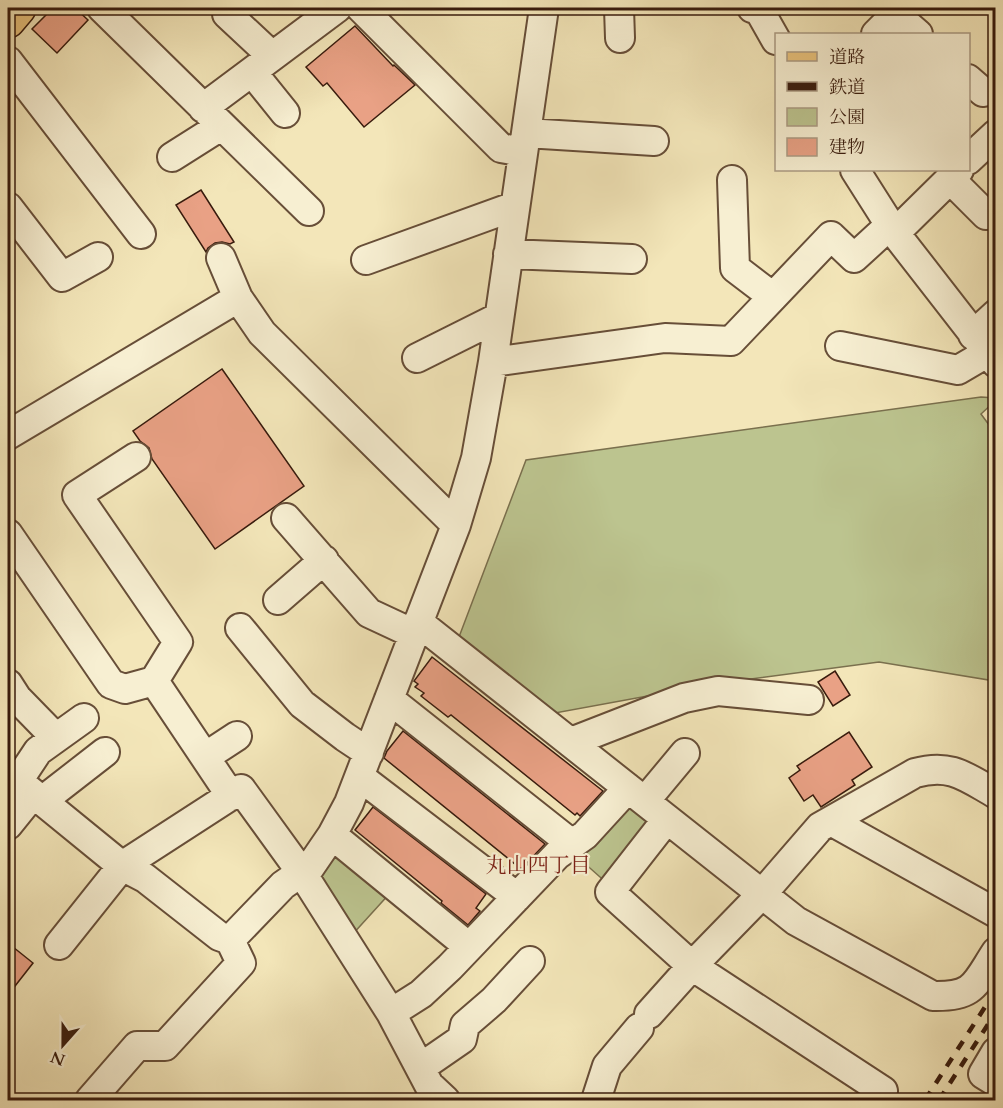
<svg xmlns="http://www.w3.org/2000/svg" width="1003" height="1108" font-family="Cardo,'Noto Serif JP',serif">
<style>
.green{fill:#bcc48f;stroke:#7a704e;stroke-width:1.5}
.building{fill:#e9a185;stroke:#381b0d;stroke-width:1.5}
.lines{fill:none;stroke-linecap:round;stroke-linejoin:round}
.minor-casing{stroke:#674e38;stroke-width:32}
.major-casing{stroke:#381b0d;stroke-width:36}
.minor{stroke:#f7efd2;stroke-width:28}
.major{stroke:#eac37c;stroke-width:33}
.rail{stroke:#381b0d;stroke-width:4.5;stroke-dasharray:10 10;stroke-linecap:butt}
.labels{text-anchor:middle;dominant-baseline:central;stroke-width:4.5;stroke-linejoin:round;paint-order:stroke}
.neighbourhood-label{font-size:21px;fill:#7a1f14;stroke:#f7efd2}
</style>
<rect width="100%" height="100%" fill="#f3e6b9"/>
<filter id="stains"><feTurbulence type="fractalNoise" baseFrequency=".00333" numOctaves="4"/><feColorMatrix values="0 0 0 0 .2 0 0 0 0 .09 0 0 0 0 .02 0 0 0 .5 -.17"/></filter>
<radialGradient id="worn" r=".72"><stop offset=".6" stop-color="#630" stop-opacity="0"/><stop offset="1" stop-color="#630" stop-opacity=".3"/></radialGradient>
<path class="green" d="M981 397 995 398V401L981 414 995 433V681L879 662 713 684 555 713 459 637 526 460Z
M628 797 660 820 609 885 573 853Z
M336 845 391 892 351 936 311 876Z"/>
<path class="building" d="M53 8H75L88 20 57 53 32 29Z
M355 26 393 66 394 65 415 85 364 127 327 83 323 86 306 67Z
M201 190 234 242 230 244 222 242 215 243 208 248 206 252 176 205Z
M222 369 304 486 215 549 152 459 149 448 140 441 133 431Z
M432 657 603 791 580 816 577 813 575 815 451 715 448 717 421 696 424 693 415 687 418 684 414 681Z
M835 671 850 695 833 706 818 682Z
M403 731 545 844 521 869 384 758 387 751Z
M849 732 872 767 852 780 855 785 821 807 813 795 804 801 789 778 800 770 797 766Z
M373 807 486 894 476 908 480 911 468 925 441 903 442 901 355 830Z
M8 943 33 963 8 995Z"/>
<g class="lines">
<defs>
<path id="minor" d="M102 8 309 211
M361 8 501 148 523 152
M619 8 620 38
M752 8 759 10 776 40
M888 8 918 34
M227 14 272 56
M876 34 902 8
M8 61 141 234
M252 72 285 113
M968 79 983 92
M203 108 337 8
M526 133 654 141
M172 157 221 126
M968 160 996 134
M855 170 895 233 996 363
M950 179 986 215
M732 180 735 268 773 297
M8 207 62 277 98 257
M895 233 959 170
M508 254 632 259
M221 258 238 298 262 333 456 525
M366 260 515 206
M973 335 996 314
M840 346 958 370 987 353
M417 358 499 317
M493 362 665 338 731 341 831 236 854 258 890 225
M8 435 238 298
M286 518 369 613 414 634
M8 534 111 684 125 689 154 681 178 642 77 495 136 457
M278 600 324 560
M418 622 796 921 933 996C975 997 975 984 996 952
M240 628 302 704 345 737 369 753
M154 681 231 796
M8 684 17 698 56 738
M389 699 572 844
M571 742 684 698 718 691 809 700
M205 757 237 736
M8 773 122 866 145 878 219 936 230 940 241 963 165 1046H137L90 1100
M360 777 517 897
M18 781 38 751 84 718
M42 801 105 752
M645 801 685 753
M667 819 610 892 692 966 883 1091
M831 821 996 913
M8 825 33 794
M332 835 469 947
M230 940 283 885 293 878 304 876 332 835 349 803 456 525 476 458 493 362 544 8
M59 945 122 866 241 789 304 876 391 1013 429 1085 445 1100
M391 1013 421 994 450 967 557 855 585 835 628 788
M649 1014 692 966 762 894 820 827 915 773C951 763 966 777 996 794
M996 1052 983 1074 996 1082
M420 1068 462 1039 465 1025 494 1000 530 961
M596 1100 607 1066 639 1028"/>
<path id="major" d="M8 21 19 8"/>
</defs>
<use href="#minor" class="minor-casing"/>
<use href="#major" class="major-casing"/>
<use href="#minor" class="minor"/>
<use href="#major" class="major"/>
<path class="rail" d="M925 1100 996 990
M939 1100 996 1012"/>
</g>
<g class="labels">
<g class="neighbourhood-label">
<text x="538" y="865">丸山四丁目</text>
</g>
</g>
<rect width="1003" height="1108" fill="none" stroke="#f3e6b9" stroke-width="30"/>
<rect x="9" y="9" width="985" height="1090" fill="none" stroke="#381b0d" stroke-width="3"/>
<rect x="15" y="15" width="973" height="1078" fill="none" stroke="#381b0d" stroke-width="1.5"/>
<rect x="775" y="33" width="195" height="138" fill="#f7efd2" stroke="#ab9a83" stroke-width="1.5"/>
<rect x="787" y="52" width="30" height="9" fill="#eac37c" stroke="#ab9a83" stroke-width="1.5"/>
<text x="829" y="63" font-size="18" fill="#381b0d">道路</text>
<rect x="787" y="82" width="30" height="9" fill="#381b0d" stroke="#ab9a83" stroke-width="1.5"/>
<text x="829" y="93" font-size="18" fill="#381b0d">鉄道</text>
<rect x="787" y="108" width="30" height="18" fill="#bcc48f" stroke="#ab9a83" stroke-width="1.5"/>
<text x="829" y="123" font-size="18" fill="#381b0d">公園</text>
<rect x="787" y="138" width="30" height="18" fill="#e9a185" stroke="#ab9a83" stroke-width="1.5"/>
<text x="829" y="153" font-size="18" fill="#381b0d">建物</text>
<g transform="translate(63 1045) rotate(201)" stroke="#f7efd2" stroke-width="4.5" paint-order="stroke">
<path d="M0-4.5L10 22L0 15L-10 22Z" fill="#381b0d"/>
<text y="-9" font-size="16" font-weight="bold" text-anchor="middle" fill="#381b0d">N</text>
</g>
<rect width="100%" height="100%" filter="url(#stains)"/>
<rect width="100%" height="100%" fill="url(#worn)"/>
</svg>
